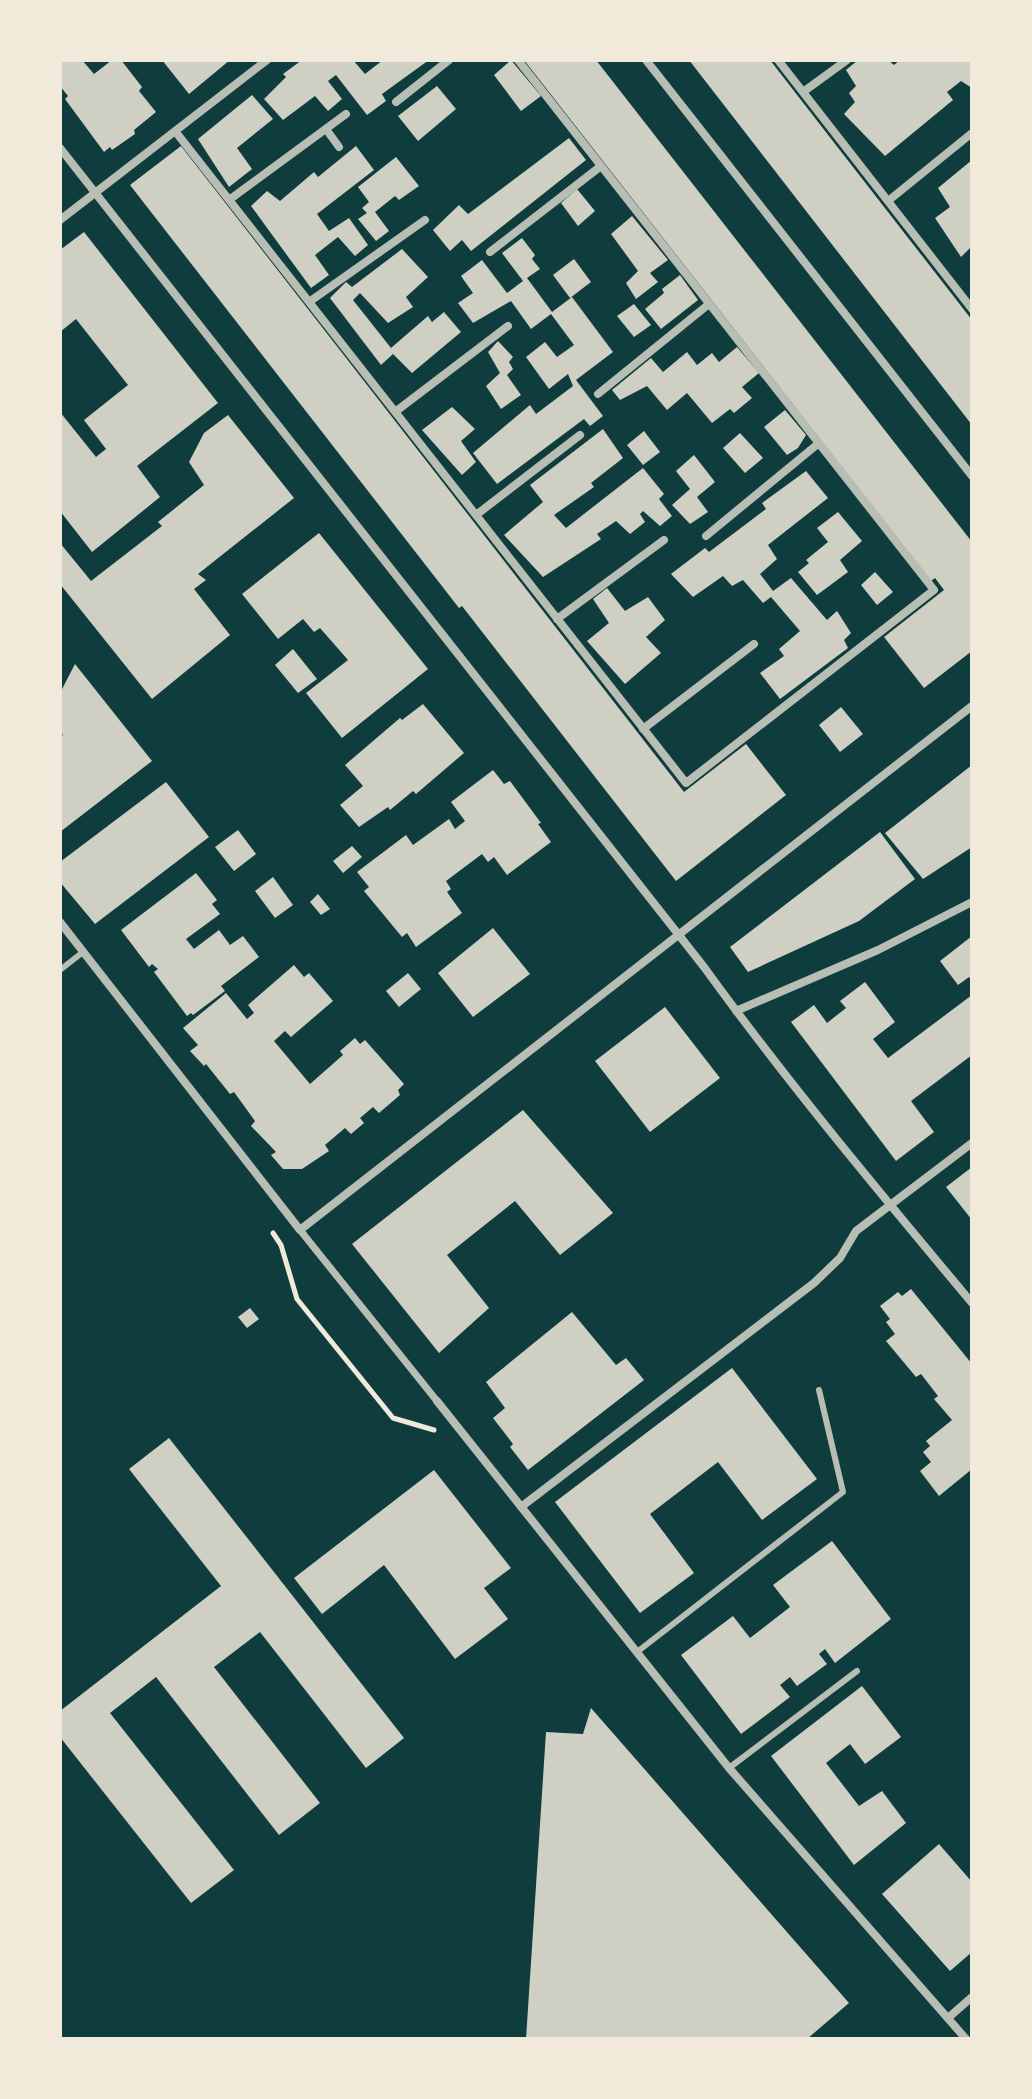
<svg xmlns="http://www.w3.org/2000/svg" width="1032" height="2099" font-family="Jost,sans-serif">
<style>
.building{fill:#cfcfc3}
.lines{fill:none;stroke-linecap:round;stroke-linejoin:round}
.path{stroke:#f1e9da;stroke-width:5}
.service{stroke:#b8beb3;stroke-width:6}
.pedestrian{stroke:#b8beb3;stroke-width:7}
.minor{stroke:#b8beb3;stroke-width:8}
</style>
<rect width="100%" height="100%" fill="#0f3d3e"/>
<path class="building" d="M60 60H82L94 74 112 60H121L142 87 139 91 156 112 134 130 135 134 112 150 110 147 104 152 65 99 68 96 60 86Z
M162 60H230L189 94Z
M302 60H353L365 74 383 60H429L382 94 386 101 367 115 336 75 328 81 342 99 328 111 315 96 283 120 264 99 286 77 283 74Z
M511 60 541 96 521 111 494 75Z
M524 60H596L972 542V651L924 688 884 637 944 590 935 578 931 581Z
M689 60H770L839 149 972 320V425Z
M858 60H888L894 65 900 60H972V88L961 81 947 92 953 100 885 156 844 114 855 102 849 93 856 86 846 70Z
M437 86 456 109 418 141 398 116Z
M252 95 273 119 237 148 252 169 229 187 198 139Z
M569 138 586 160 471 251 462 240 450 251 433 230 459 205 468 214Z
M181 146 684 792 746 744 786 795 676 881 462 606 459 608 130 185Z
M356 146 374 170 317 214 329 231 349 218 368 245 355 256 338 237 315 255 329 275 311 288 251 206 267 191 280 201 314 172 318 177Z
M396 157 419 186 399 200 395 196 375 212 389 231 376 241 358 219 367 213 362 208 369 202 358 187Z
M972 160V246L961 257 935 218 950 207 938 188Z
M577 189 595 211 578 226 561 203Z
M632 216 668 260 650 273 658 282 636 299 626 283 638 271 611 234Z
M84 232 218 403 137 466 160 497 92 552 60 511V412L96 457 106 449 84 420 128 385 76 319 60 332V250Z
M522 238 535 255 532 259 540 269 527 278 552 312 572 297 613 352 576 380 603 416 590 426 584 419 497 484 473 453 530 405 536 414 573 386 568 374 549 389 526 357 545 342 557 357 574 345 551 314 531 329 511 301 473 323 458 303 473 293 461 276 482 260 507 293 523 281 502 253Z
M402 249 428 277 406 297 413 307 388 323 360 293 353 300 391 348 428 316 432 322 444 312 461 332 412 373 393 354 381 365 330 298 346 282 352 287Z
M574 259 591 282 570 298 553 275Z
M680 275 698 300 661 329 645 309 664 293 662 289Z
M634 304 651 325 634 337 617 316Z
M498 341 513 357 509 362 513 369 507 375 521 395 501 409 486 386 500 373 488 352Z
M737 347 759 373 742 387 752 398 734 413 730 409 712 423 687 393 667 410 647 386 620 400 612 390 651 358 663 372 687 352 697 365 712 353 719 362Z
M452 407 475 429 461 441 476 462 462 475 422 430Z
M785 410 806 435 798 448 787 455 764 427Z
M228 415 294 498 198 574 206 580 194 589 230 635 152 699 60 584V543L91 581 162 526 158 522 204 485 189 462 204 433Z
M603 429 623 458 591 483 594 487 554 515 566 528 643 468 664 494 659 499 672 516 660 526 643 511 640 514 645 522 630 534 616 521 597 534 601 539 543 577 504 535 543 502 530 485Z
M644 431 660 452 643 465 627 445Z
M740 433 763 458 745 473 723 448Z
M694 455 715 482 697 497 708 512 690 524 672 505 690 489 676 471Z
M806 471 828 498 768 545 777 559 760 574 773 591 791 578 827 620 837 611 851 633 844 640 848 648 780 699 760 673 784 656 779 649 800 631 771 597 763 603 743 580 732 586 723 576 693 597 671 574 705 548 709 552 766 509 762 503Z
M838 512 862 541 840 560 848 572 817 595 798 572 809 563 806 560 828 542 817 528Z
M319 533 428 669 342 738 306 693 348 660 320 628 314 632 303 619 278 639 242 594Z
M875 572 893 592 877 605 861 585Z
M607 588 625 611 648 597 665 620 646 637 661 653 625 684 587 641 609 623 593 599Z
M293 649 317 679 298 693 275 665Z
M75 664 152 761 60 832V737L63 735 60 731V693Z
M423 704 464 753 416 794 413 791 390 810 388 807 359 827 340 805 363 786 345 765 400 718 402 720Z
M841 707 863 734 840 752 819 725Z
M972 765V847L923 879 885 833Z
M493 770 504 784 510 781 541 823 538 824 551 842 507 875 494 857 488 862 482 854 446 881 451 889 447 892 462 913 416 947 407 933 402 937 364 891 369 887 357 872 406 835 413 845 449 819 455 829 465 821 451 802Z
M166 782 209 837 95 924 60 882V862Z
M238 830 256 854 234 871 215 847Z
M880 832 915 879 859 921 748 972 730 947Z
M352 846 362 857 343 873 333 861Z
M196 873 217 900 212 904 220 914 186 939 194 949 219 930 230 945 243 936 259 957 221 986 225 991 193 1015 191 1013 187 1016 154 972 158 969 152 964 149 967 121 930Z
M273 877 293 905 275 918 255 891Z
M318 894 330 909 321 915 310 902Z
M493 928 530 974 473 1017 438 973Z
M972 936V981L969 977 958 985 940 961Z
M294 965 304 977 309 973 333 1001 291 1037 285 1031 274 1041 310 1084 343 1055 340 1051 355 1038 360 1044 365 1040 404 1084 398 1090 400 1095 379 1113 373 1107 360 1118 364 1123 351 1134 345 1128 325 1145 329 1151 302 1169H283L271 1155 276 1152 251 1126 255 1121 234 1092 230 1094 206 1064 204 1066 190 1051 198 1045 183 1028 226 993 247 1019 254 1013 248 1005Z
M408 973 421 989 399 1007 386 991Z
M865 982 895 1022 873 1039 888 1058 972 995V1055L911 1101 934 1132 896 1161 791 1022 814 1005 827 1023 846 1008 840 1001Z
M665 1007 720 1078 650 1132 595 1061Z
M523 1110 613 1213 560 1255 515 1201 447 1255 489 1308 439 1353 352 1244Z
M972 1167V1220L946 1187Z
M911 1289 972 1364V1469L939 1496 920 1471 931 1462 923 1452 930 1446 926 1441 952 1420 934 1399 938 1396 921 1374 916 1377 886 1341 895 1334 886 1322 890 1319 880 1306 898 1292 902 1296Z
M250 1308 259 1319 247 1328 238 1317Z
M572 1312 616 1365 626 1358 644 1380 528 1470 510 1447 513 1444 493 1418 505 1408 486 1382Z
M732 1368 817 1479 762 1520 718 1462 650 1514 694 1573 640 1613 555 1502Z
M169 1438 404 1738 366 1768 260 1632 214 1667 320 1803 279 1835 156 1677 110 1713 234 1870 191 1903 60 1737V1711L221 1586 129 1469Z
M434 1470 511 1568 484 1588 508 1619 455 1659 384 1565 322 1614 294 1578Z
M832 1541 891 1619 835 1663 825 1649 819 1654 827 1664 797 1686 790 1677 780 1685 790 1697 741 1734 681 1655 733 1616 750 1638 790 1607 773 1585Z
M862 1686 901 1737 865 1764 850 1744 826 1763 859 1806 882 1791 906 1823 854 1865 771 1756Z
M591 1708 849 2003 807 2039H526L546 1732 583 1734Z
M939 1844 972 1882V1952L950 1971 882 1894Z"/>
<g class="lines">
<path class="path" d="M273 1233 281 1245 297 1299 393 1418 434 1430"/>
<path class="service" d="M60 970 83 952
M637 1652 843 1492 819 1390
M729 1768 857 1671"/>
<path class="pedestrian" d="M300 1230 437 1401"/>
<path class="minor" d="M646 60 972 476
M778 60 972 309
M803 92 847 60
M396 102 449 60
M326 129 339 147
M175 131 686 783 934 590 518 60
M60 148 704 967C788 1083 880 1193 972 1303
M229 200 346 114
M888 201 972 133
M60 220 267 60
M490 252 601 166
M309 302 425 220
M598 394 709 304
M395 412 508 326
M476 515 580 435
M706 536 819 443
M557 619 664 540
M643 729 754 644
M60 922 300 1230 972 706
M736 1011 878 950 972 902
M437 1401 729 1768 966 2039
M521 1507 814 1283 840 1258 856 1231 972 1143
M948 2018 972 1997"/>
</g>
<rect width="1032" height="2099" fill="none" stroke="#f1e9da" stroke-width="124"/>
</svg>
